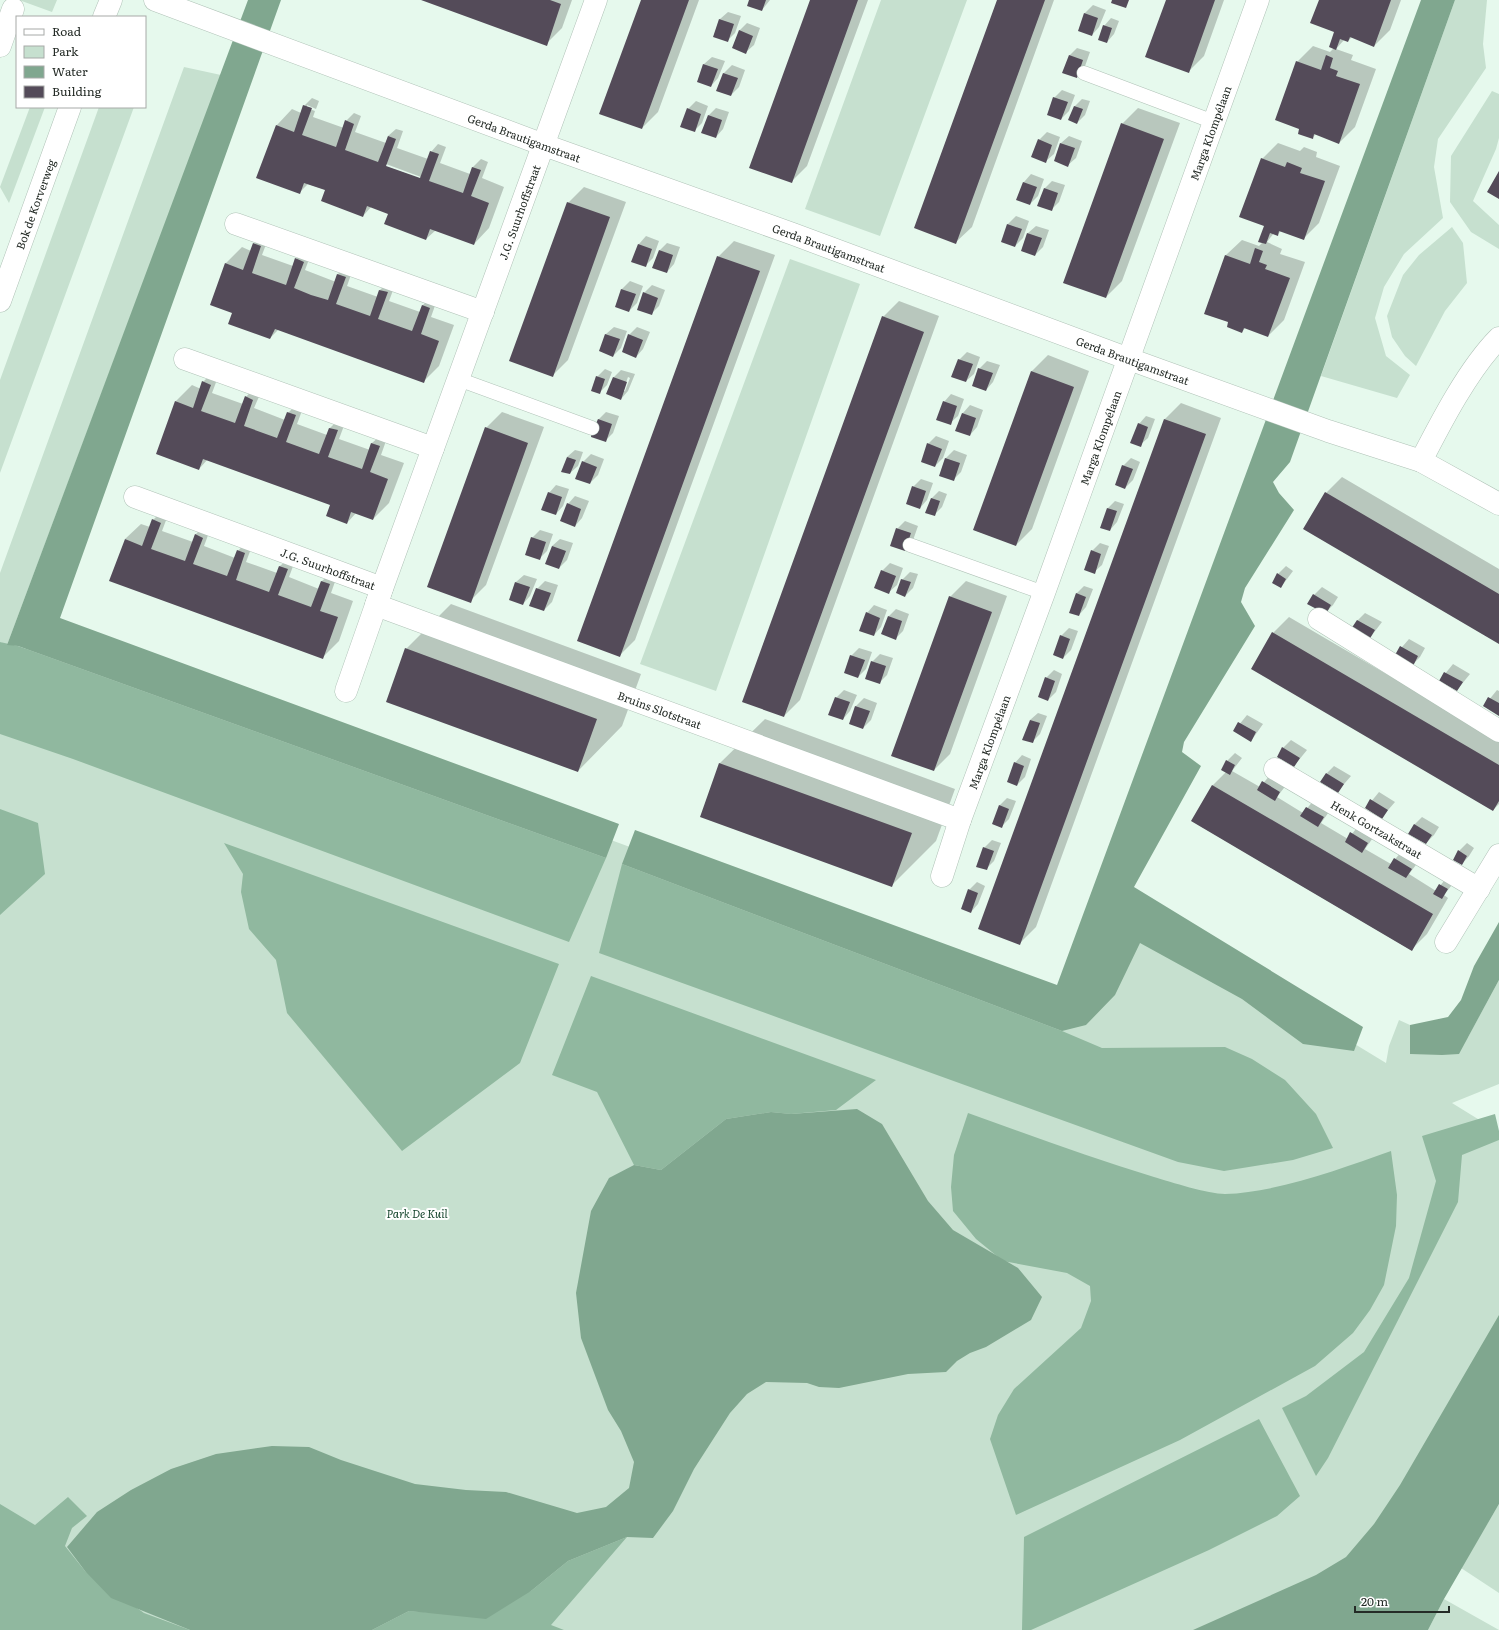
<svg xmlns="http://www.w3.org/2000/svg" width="1499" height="1630" font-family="Literata,serif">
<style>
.green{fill:#c6e0cf}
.forest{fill:#90b89f}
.water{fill:#80a78f}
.shadow{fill:#0003;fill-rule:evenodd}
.building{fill:#544b59}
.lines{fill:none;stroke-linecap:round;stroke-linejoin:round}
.service-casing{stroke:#b0c2b7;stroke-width:15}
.minor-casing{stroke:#b0c2b7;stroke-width:23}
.tertiary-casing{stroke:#b0c2b7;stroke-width:23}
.service{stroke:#fff;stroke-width:14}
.minor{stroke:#fff;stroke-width:22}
.tertiary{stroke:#fff;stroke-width:22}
.labels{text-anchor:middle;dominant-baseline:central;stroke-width:4;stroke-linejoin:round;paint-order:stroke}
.street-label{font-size:11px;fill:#242b26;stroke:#fff}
.park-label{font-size:11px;font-style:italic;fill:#13442b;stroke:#fff}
</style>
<rect width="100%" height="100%" fill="#e6f9ed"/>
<path class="green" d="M19 0H57L52 12Z
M881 0H967L880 236 805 209Z
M1455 0H1487L1483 44 1486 68 1438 139 1434 167 1443 218 1404 254 1384 287 1375 318 1386 356 1410 375 1397 398 1321 376Z
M184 67 221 75 7 645 0 642V573Z
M1492 91 1499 94V138L1496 149 1473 201 1499 225V249L1471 232 1450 202 1451 156Z
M30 107H45L9 203 0 187Z
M99 107H134L0 473V380Z
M1452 227 1463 243 1467 283 1445 311 1416 366 1405 356 1392 337 1387 316 1403 275 1419 255Z
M790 259 860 284 716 691 640 664Z
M35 627 1068 1009 1136 911 1386 1063 1389 1046 1399 1020 1410 1025V1054L1468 1037 1499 980V1084L1452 1103 1499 1132V1403L1325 1630H0V706Z
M1499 1504V1593L1461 1568Z
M1444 1599 1499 1630H1428Z"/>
<path class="forest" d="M0 642 18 646 606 858 569 942 73 759 0 734Z
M0 809 38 823 45 874 0 915Z
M224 843 559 964 520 1063 402 1151 287 1013 276 960 249 929 241 892 243 874Z
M622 864 1062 1031 1102 1048 1225 1047 1252 1059 1285 1080 1316 1114 1333 1148 1293 1160 1224 1171 1178 1162 599 953Z
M591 976 876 1080 836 1110 791 1114 771 1112 726 1119 661 1170 634 1165 597 1092 552 1075Z
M968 1113C1030 1135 1091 1158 1154 1177 1171 1182 1208 1194 1225 1194 1279 1192 1340 1169 1391 1151L1397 1195 1396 1226 1384 1285 1370 1310 1353 1333 1315 1366 1180 1440 1016 1515 990 1439 998 1415 1014 1389 1081 1328 1091 1301 1090 1286 1067 1273 1003 1261 976 1239 953 1211 951 1187 954 1155Z
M1495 1114 1499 1131V1140L1462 1155 1458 1202 1328 1458 1316 1476 1282 1408 1306 1396 1364 1352 1409 1278 1436 1181 1422 1136Z
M1259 1419 1300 1496 1277 1516 1209 1550 1031 1630H1022L1024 1537Z
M68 1497 87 1516 72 1528 65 1546 85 1571 144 1613 190 1630H0V1504L35 1525Z
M627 1537 551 1625 564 1630H372L409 1611 437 1613 531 1591 568 1561Z"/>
<path class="water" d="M248 0H281L60 618 619 824 606 858 18 646 7 645Z
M1421 0H1455L1290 462 1273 482 1279 493 1294 510 1245 588 1241 602 1255 626 1184 742 1182 752 1201 766 1134 887 1363 1027 1354 1051 1303 1044 1242 999 1140 943 1115 995 1086 1025 1062 1031 622 864 635 830 1057 985Z
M1499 922V980L1459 1054 1442 1055 1410 1054V1025L1448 1017 1461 1000 1474 966Z
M857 1109 882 1124 928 1201 953 1230 1018 1268 1042 1297 1031 1320 986 1347 970 1353 957 1361 946 1372 908 1374 839 1388 819 1387 807 1383 766 1382 747 1394 730 1413 694 1469 673 1511 653 1538 627 1537 568 1561 531 1591 486 1619 409 1611 372 1630H190L111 1598 85 1571 67 1547 97 1512 131 1490 171 1469 216 1454 272 1446 309 1447 341 1460 415 1484 466 1490 506 1492 577 1513 606 1507 629 1488 634 1462 621 1431 608 1410 581 1338 576 1293 591 1211 609 1178 634 1165 661 1170 726 1119 771 1112 791 1114Z
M1499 1315V1504L1444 1599 1428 1630H1193L1316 1575 1346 1557 1374 1524 1400 1485Z"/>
<path class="shadow" d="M424 0H572L562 28 546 44Z
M642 0H699L658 112 642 128Z
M750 0H770L762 10Z
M811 0H868L807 166 791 182Z
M998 0H1054L972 227 956 242Z
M1167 0H1224L1204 56 1188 72Z
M1320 0H1401L1390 30 1374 46 1352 37 1348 41 1344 40 1336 49 1353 55 1351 60 1376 69 1355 127 1339 143 1316 134 1312 138 1300 128 1297 62 1313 46 1330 52 1334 48 1335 31Z
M1093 5 1106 10 1099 27 1092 35 1079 30 1085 13Z
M728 12 741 16 735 33 727 41 714 36 720 19Z
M1111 18 1119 21 1114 34 1107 42 1104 26Z
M747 23 760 28 754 45 746 52 739 31Z
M1077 48 1090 52 1084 69 1076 77 1069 56Z
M712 57 725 61 718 78 711 86 704 64Z
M732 65 745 70 739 87 731 95 718 90 724 73Z
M1062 90 1075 95 1069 111 1061 119 1054 98Z
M312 98 319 101 316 109 307 105V108L315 111 313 117 344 128 346 121 354 113 361 116 355 132 386 143 388 136 396 129 403 131 397 148 428 159 431 152 438 144 446 147 440 163 470 174 473 167 481 159 488 162 482 178 504 187 489 228 474 244 436 230 426 239 389 213 372 206 363 216 326 190 308 184 300 192 277 125 292 109 301 113 304 106ZM386 164 421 177V179L385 166Z
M1082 99 1090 101 1085 115 1077 123 1074 107Z
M696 101 708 106 702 123 694 131 688 109Z
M716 108 729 112 723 129 716 137 709 115Z
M1138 108 1180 123 1122 281 1106 297 1122 124Z
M1047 132 1060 137 1054 154 1046 161 1039 140Z
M1069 136 1082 141 1076 158 1068 165 1061 143Z
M1278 143 1300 151 1304 147 1317 152 1316 157 1340 166 1319 223 1303 239 1281 231 1277 235 1274 233 1267 242 1282 249 1280 254 1305 262 1284 320 1268 336 1246 327 1242 332 1230 321 1205 313 1226 255 1242 240 1259 246 1263 242 1265 225 1262 159Z
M1031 174 1044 179 1038 196 1030 204 1017 199 1024 182Z
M1052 181 1065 185 1059 202 1051 210 1045 188Z
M584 187 626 202 568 360 552 376 568 203Z
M1016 216 1029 221 1023 238 1015 246 1002 241 1008 224Z
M1036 226 1049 230 1043 247 1035 255 1028 233Z
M261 236 268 239 262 255 293 266 296 259 304 251 311 254 305 270 336 282 338 274 346 267 353 269 347 286 378 297 380 290 388 282 395 285 389 301 420 312 423 305 430 298 437 300 431 317 454 325 439 366 423 382 279 329 270 338 234 312 211 304 226 263 242 247 251 251 254 244Z
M646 236 659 241 653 258 645 266 633 261 639 244Z
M734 241 775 255 635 640 619 656 718 257Z
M667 243 680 247 674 264 667 272 660 250Z
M630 281 643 286 637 303 629 311 616 306 622 289Z
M652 285 665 290 659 306 651 314 644 293Z
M899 301 939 316 800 700 784 716 883 317Z
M614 327 627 331 621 348 613 356 600 351 606 334Z
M637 327 650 332 643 349 636 357 629 335Z
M967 352 980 357 974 374 966 381 959 360Z
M1048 355 1089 371 1032 529 1016 545 974 530 1032 371Z
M987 361 1000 365 993 382 986 390 979 369Z
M605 369 612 372 607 385 599 393 597 377Z
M621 370 635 374 628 391 621 399 614 377ZM628 377 630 378 625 391H623Z
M211 374 218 377 212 393 243 404 246 397 253 389 261 392 254 408 285 420 288 413 296 405 303 408 297 424 327 435 330 428 338 420 345 423 339 439 370 450 372 443 380 436 387 438 381 455 404 463 389 503 373 519 356 513 347 523 331 504 208 459 199 469 176 401 192 385 201 389 203 382Z
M951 394 964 399 958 416 950 423 944 402Z
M1181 403 1221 418 1036 927 1020 943 1165 419Z
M970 405 983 410 977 427 970 435 956 430 963 413Z
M502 412 544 427 486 585 470 601 486 428Z
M606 412 619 416 613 433 605 441 598 420Z
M1146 416 1155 419 1148 438 1140 445 1139 424Z
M936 436 949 441 943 458 935 466 928 444Z
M575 450 583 452 578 466 570 473 567 457Z
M954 450 967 455 961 472 953 480 940 475 946 458Z
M591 454 604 459 598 475 590 483 583 462Z
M1131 458 1140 462 1133 480 1125 488 1123 466Z
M1342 477 1499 569V643L1326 493Z
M921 479 933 483 927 500 920 508 913 487Z
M556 485 569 489 563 506 556 514 549 493Z
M939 491 947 494 942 507 934 515 931 499Z
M575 496 589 501 582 518 575 526 568 504Z
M1115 501 1124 504 1117 522 1110 530 1108 508Z
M161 512 168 515 162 531 193 542 195 535 203 527 210 530 204 546 235 558 238 551 245 543 252 546 246 562 277 573 280 566 288 559 295 561 289 577 319 589 322 581 330 574 337 576 331 593 353 601 339 641 323 657 125 539 141 524 150 527 153 520Z
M905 521 918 526 912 543 897 529Z
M540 530 553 534 547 551 539 559 532 538Z
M560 539 573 543 567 560 559 568 552 546Z
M1100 543 1109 546 1102 565 1094 572 1092 551Z
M890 563 903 568 897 585 889 592 882 571Z
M1286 566 1293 571 1281 587 1278 574Z
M910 572 918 574 913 588 905 596 902 580Z
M524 575 537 579 530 596 523 604 510 599 516 582Z
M545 581 558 585 552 602 544 610 537 589Z
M966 581 1007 596 950 754 934 770 950 597Z
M1084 586 1093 589 1086 607 1079 615 1076 594Z
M1322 587 1338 597 1333 605 1325 613 1314 595Z
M451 604 641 674 622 726 578 771 406 649Z
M874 605 887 610 881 627 874 635 867 613Z
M896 609 909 614 903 631 896 638 889 616Z
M1365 613 1382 622 1369 639 1357 621Z
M1289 617 1499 740V804L1493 810 1273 633Z
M1069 628 1078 631 1071 650 1063 658 1061 636Z
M1409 639 1425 648 1420 657 1413 664 1396 654Z
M859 648 872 652 866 669 858 677 851 656Z
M880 654 893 658 887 675 879 683 872 662Z
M1453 664 1470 674 1457 690 1440 680Z
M1054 670 1062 674 1056 692 1048 700 1046 678Z
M844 690 857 695 850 711 843 719 836 698Z
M1497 690 1499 691V715L1484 706Z
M864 698 877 703 871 720 863 728 850 723 856 706Z
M1038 713 1047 716 1040 734 1032 742 1030 720Z
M1247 715 1263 724 1251 741 1234 731Z
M765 719 955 789 936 841 892 885 701 816 720 763Z
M1291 740 1307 750 1294 766 1283 748Z
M1235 753 1242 758 1232 771 1260 787 1271 774 1287 784 1277 797 1303 813 1315 799 1331 809 1321 823 1348 839 1359 825 1375 835 1365 849 1391 864 1402 851 1419 861 1409 874 1436 891 1447 877 1455 881 1444 895 1448 898 1427 934 1411 950 1192 821 1213 785 1226 772 1227 761Z
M1022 755 1031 759 1025 777 1017 785 1015 763Z
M1334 766 1351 776 1338 791 1327 773Z
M1379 792 1395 802 1382 817 1366 808Z
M1007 798 1016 801 1009 819 1001 827 993 824 1000 805Z
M1422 817 1439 827 1434 835 1426 843 1414 825Z
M992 840 1001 843 994 861 986 869 984 848Z
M1467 843 1474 848 1469 856 1462 864 1459 851Z
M977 882 985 886 978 904 971 912 969 890Z"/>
<path class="building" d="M421 0H550L561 4 547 46Z
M641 0H689L642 129 599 114Z
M749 0H766L762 11 747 6Z
M810 0H858L792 183 749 168Z
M997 0H1045L956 244 914 228Z
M1112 0H1129L1126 8 1111 3Z
M1166 0H1215L1189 73 1145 57Z
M1319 0H1391L1374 47 1350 37 1348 42 1340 39 1336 50 1329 47 1334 32 1310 23Z
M1084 13 1098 18 1092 36 1078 31Z
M719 19 734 24 728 42 713 37Z
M1103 25 1112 28 1107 43 1098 40Z
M739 30 753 36 746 54 732 48Z
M1069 55 1083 60 1077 78 1062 73Z
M1326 55 1333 58 1330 68 1338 71 1336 76 1360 84 1339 144 1314 134 1313 139 1298 134 1299 129 1275 120 1296 61 1321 70Z
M703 64 718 69 711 87 697 82Z
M723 73 738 78 731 96 716 91Z
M1053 97 1068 102 1061 120 1047 115Z
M303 105 312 108 302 135 336 147 345 120 354 124 345 150 378 162 388 136 396 139 386 166 420 178 430 151 439 154 429 181 463 193 472 167 481 170 471 196 489 203 474 245 430 229 426 240 384 224 388 214 367 206 363 217 321 201 325 190 304 183 300 194 256 178 276 125 294 132Z
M1074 106 1083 109 1077 124 1068 120Z
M687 108 701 114 695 132 680 127Z
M708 115 722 120 716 138 701 133Z
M1121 123 1164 139 1106 298 1063 283Z
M1038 139 1052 145 1046 163 1031 157Z
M1060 143 1075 148 1068 167 1054 161Z
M1261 158 1285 167 1287 162 1302 168 1300 173 1325 181 1304 240 1279 231 1278 236 1270 233 1266 244 1258 242 1264 226 1239 217Z
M1499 171V199L1487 192Z
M1023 182 1037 187 1030 205 1016 200Z
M1044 188 1058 193 1052 211 1037 206Z
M567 202 610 217 553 377 509 361Z
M1007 224 1022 229 1015 247 1001 242Z
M1027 233 1042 238 1035 256 1021 251Z
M253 243 261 246 252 273 286 285 295 258 304 262 294 288 311 295 328 300 337 274 346 277 336 304 370 316 379 290 388 292 378 319 412 331 422 305 430 308 421 334 439 341 424 383 275 329 270 339 228 324 232 313 210 305 225 263 243 270Z
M638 244 652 249 646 267 631 262Z
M1255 248 1263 251 1259 262 1267 265 1265 269 1290 278 1268 337 1244 328 1242 333 1227 327 1228 322 1204 314 1225 255 1250 264Z
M659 250 673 255 667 273 652 268Z
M717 256 760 271 620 657 577 641Z
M621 289 636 294 629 312 615 307Z
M643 292 658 298 652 315 637 310Z
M882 316 924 332 784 717 742 702Z
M605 334 620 339 613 357 599 351Z
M628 334 643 340 636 358 622 352Z
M958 359 973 364 966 382 951 377Z
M978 368 993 373 986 391 972 386Z
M1031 371 1074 387 1016 546 973 530Z
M596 376 605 379 600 394 591 391Z
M613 377 627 382 621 400 606 394Z
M202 381 211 385 201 411 235 423 245 396 253 400 244 426 277 438 287 412 296 415 286 442 319 454 329 428 338 430 328 457 362 469 371 443 380 446 370 472 388 479 373 520 351 512 347 524 326 516 330 505 203 459 199 470 156 454 175 401 193 408Z
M943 401 957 406 951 425 936 420Z
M962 413 976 418 970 436 955 431Z
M598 419 612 424 606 442 591 437 592 428H594Z
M1164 419 1206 434 1020 945 978 929Z
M1138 423 1148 427 1141 447 1130 443Z
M485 427 528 443 471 603 427 587Z
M927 443 942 449 935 467 921 462Z
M567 457 576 460 570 474 561 472Z
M945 458 960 463 954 481 939 476Z
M582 461 597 467 590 484 575 479Z
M1122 465 1133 469 1125 489 1115 485Z
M912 486 926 491 920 509 906 504Z
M548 492 562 497 556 515 541 510Z
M1325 492 1499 594V644L1303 529Z
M931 498 940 501 935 516 925 513Z
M567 503 581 509 575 527 560 521Z
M1107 508 1117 511 1110 531 1100 528Z
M152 519 161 523 151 549 185 561 195 534 203 538 193 564 227 576 237 550 245 553 236 580 269 592 279 566 288 569 278 595 311 607 321 581 330 584 320 611 338 617 323 659 109 581 125 539 142 546Z
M896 528 911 533 905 551 890 546Z
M531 537 546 542 540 560 525 555Z
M552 546 566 551 559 569 545 564Z
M1091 550 1101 554 1095 574 1084 570Z
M881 570 896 576 889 594 874 588Z
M1277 573 1286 579 1281 588 1272 583Z
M901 579 911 582 905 597 896 593Z
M515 582 530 587 523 605 509 600Z
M536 588 551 593 544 611 529 606Z
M1076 593 1086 597 1079 616 1069 613Z
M1313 594 1331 605 1326 614 1307 604Z
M949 596 992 612 934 771 891 756Z
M866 612 880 618 874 636 859 631Z
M888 616 902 621 896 640 881 634Z
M1357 620 1375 630 1369 640 1351 629Z
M1272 632 1499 765V801L1493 811 1251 669Z
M1060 635 1070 639 1063 659 1053 655Z
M1400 646 1418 656 1413 666 1395 655Z
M405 648 597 719 578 772 386 702Z
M850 655 865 660 858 678 844 673Z
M871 661 886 666 880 684 865 679Z
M1444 672 1463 682 1457 691 1439 681Z
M1045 677 1055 681 1048 701 1038 697Z
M835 697 850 702 843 720 828 715Z
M1488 697 1499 703V716L1483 706Z
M855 706 870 711 863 729 849 724Z
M1030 720 1040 723 1033 743 1022 740Z
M1238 722 1256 732 1251 742 1233 731Z
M1282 747 1300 758 1294 767 1277 757Z
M1226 760 1235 765 1230 775 1221 770Z
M1014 762 1024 766 1017 786 1007 782Z
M719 763 912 833 892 887 700 817Z
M1326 773 1344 784 1338 793 1320 782Z
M1262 781 1280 792 1275 801 1257 790Z
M1212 785 1433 914 1412 951 1191 821Z
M1370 799 1388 810 1382 819 1365 808Z
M999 805 1009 809 1002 828 992 824Z
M1306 807 1324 817 1318 827 1300 816Z
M1414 824 1432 835 1426 844 1408 834Z
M1350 832 1368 843 1362 853 1345 842Z
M983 847 994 851 987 870 976 867Z
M1458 850 1467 856 1462 865 1453 860Z
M1394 858 1412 869 1406 878 1388 868Z
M1439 884 1448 889 1442 899 1433 894Z
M968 889 978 893 971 913 961 909Z"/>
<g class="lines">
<defs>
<path id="service" d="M1084 73 1214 122
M458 379 592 428
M910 545 1044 593"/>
<g id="minor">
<path id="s1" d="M596 0 376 605 960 820"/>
<path d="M104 17 111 0"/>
<path d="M0 46 13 9"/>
<path d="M236 224 483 312"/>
<path id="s2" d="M0 301 70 107"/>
<path d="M185 359 433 448"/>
<path d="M1421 461C1441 422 1469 368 1499 338"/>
<path id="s3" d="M135 497 382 588"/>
<path d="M1319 619 1499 731"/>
<path d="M346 691 381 591"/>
<path id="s4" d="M1275 769 1479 889"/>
<path id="s5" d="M942 876 960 820 1044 593 1258 0"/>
<path d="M1446 942 1499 855"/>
</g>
<g id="tertiary">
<path id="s6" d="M155 0 544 145 793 234 1129 359 1328 431 1421 461 1499 504"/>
</g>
</defs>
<use href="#service" class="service-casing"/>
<use href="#minor" class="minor-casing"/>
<use href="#tertiary" class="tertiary-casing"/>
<use href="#service" class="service"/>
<use href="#minor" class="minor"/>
<use href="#tertiary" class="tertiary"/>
</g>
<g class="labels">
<g class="street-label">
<text stroke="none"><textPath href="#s5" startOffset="790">Marga Klompélaan</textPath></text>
<text stroke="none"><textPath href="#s6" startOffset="394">Gerda Brautigamstraat</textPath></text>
<text stroke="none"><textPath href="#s2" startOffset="103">Bok de Korverweg</textPath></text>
<text transform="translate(519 212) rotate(-70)">J.G. Suurhoffstraat</text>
<text stroke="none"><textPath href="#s6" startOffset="718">Gerda Brautigamstraat</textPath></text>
<text stroke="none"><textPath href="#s6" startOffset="1042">Gerda Brautigamstraat</textPath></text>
<text stroke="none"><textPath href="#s5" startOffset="466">Marga Klompélaan</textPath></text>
<text stroke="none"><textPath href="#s3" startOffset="206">J.G. Suurhoffstraat</textPath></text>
<text stroke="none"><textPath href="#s1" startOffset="946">Bruins Slotstraat</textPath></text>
<text stroke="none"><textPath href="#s5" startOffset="142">Marga Klompélaan</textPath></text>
<text stroke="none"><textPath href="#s4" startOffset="118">Henk Gortzakstraat</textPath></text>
</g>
<g class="park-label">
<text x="417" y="1213">Park De Kuil</text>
</g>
</g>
<rect x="16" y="16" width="130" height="92" fill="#ffffff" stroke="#a7aaa8"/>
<rect x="24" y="29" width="20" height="6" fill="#ffffff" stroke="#a7aaa8"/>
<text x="52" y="36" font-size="12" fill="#242b26">Road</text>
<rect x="24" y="46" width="20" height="12" fill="#c6e0cf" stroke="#a7aaa8"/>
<text x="52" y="56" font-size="12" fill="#242b26">Park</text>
<rect x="24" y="66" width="20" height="12" fill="#80a78f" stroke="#a7aaa8"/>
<text x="52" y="76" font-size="12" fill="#242b26">Water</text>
<rect x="24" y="86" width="20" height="12" fill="#544b59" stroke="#a7aaa8"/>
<text x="52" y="96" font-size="12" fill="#242b26">Building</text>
<path d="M1355 1606v6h94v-6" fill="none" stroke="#242b26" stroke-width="2"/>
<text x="1361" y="1606" font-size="12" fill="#242b26" stroke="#ffffff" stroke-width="3" paint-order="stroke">20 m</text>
</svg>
